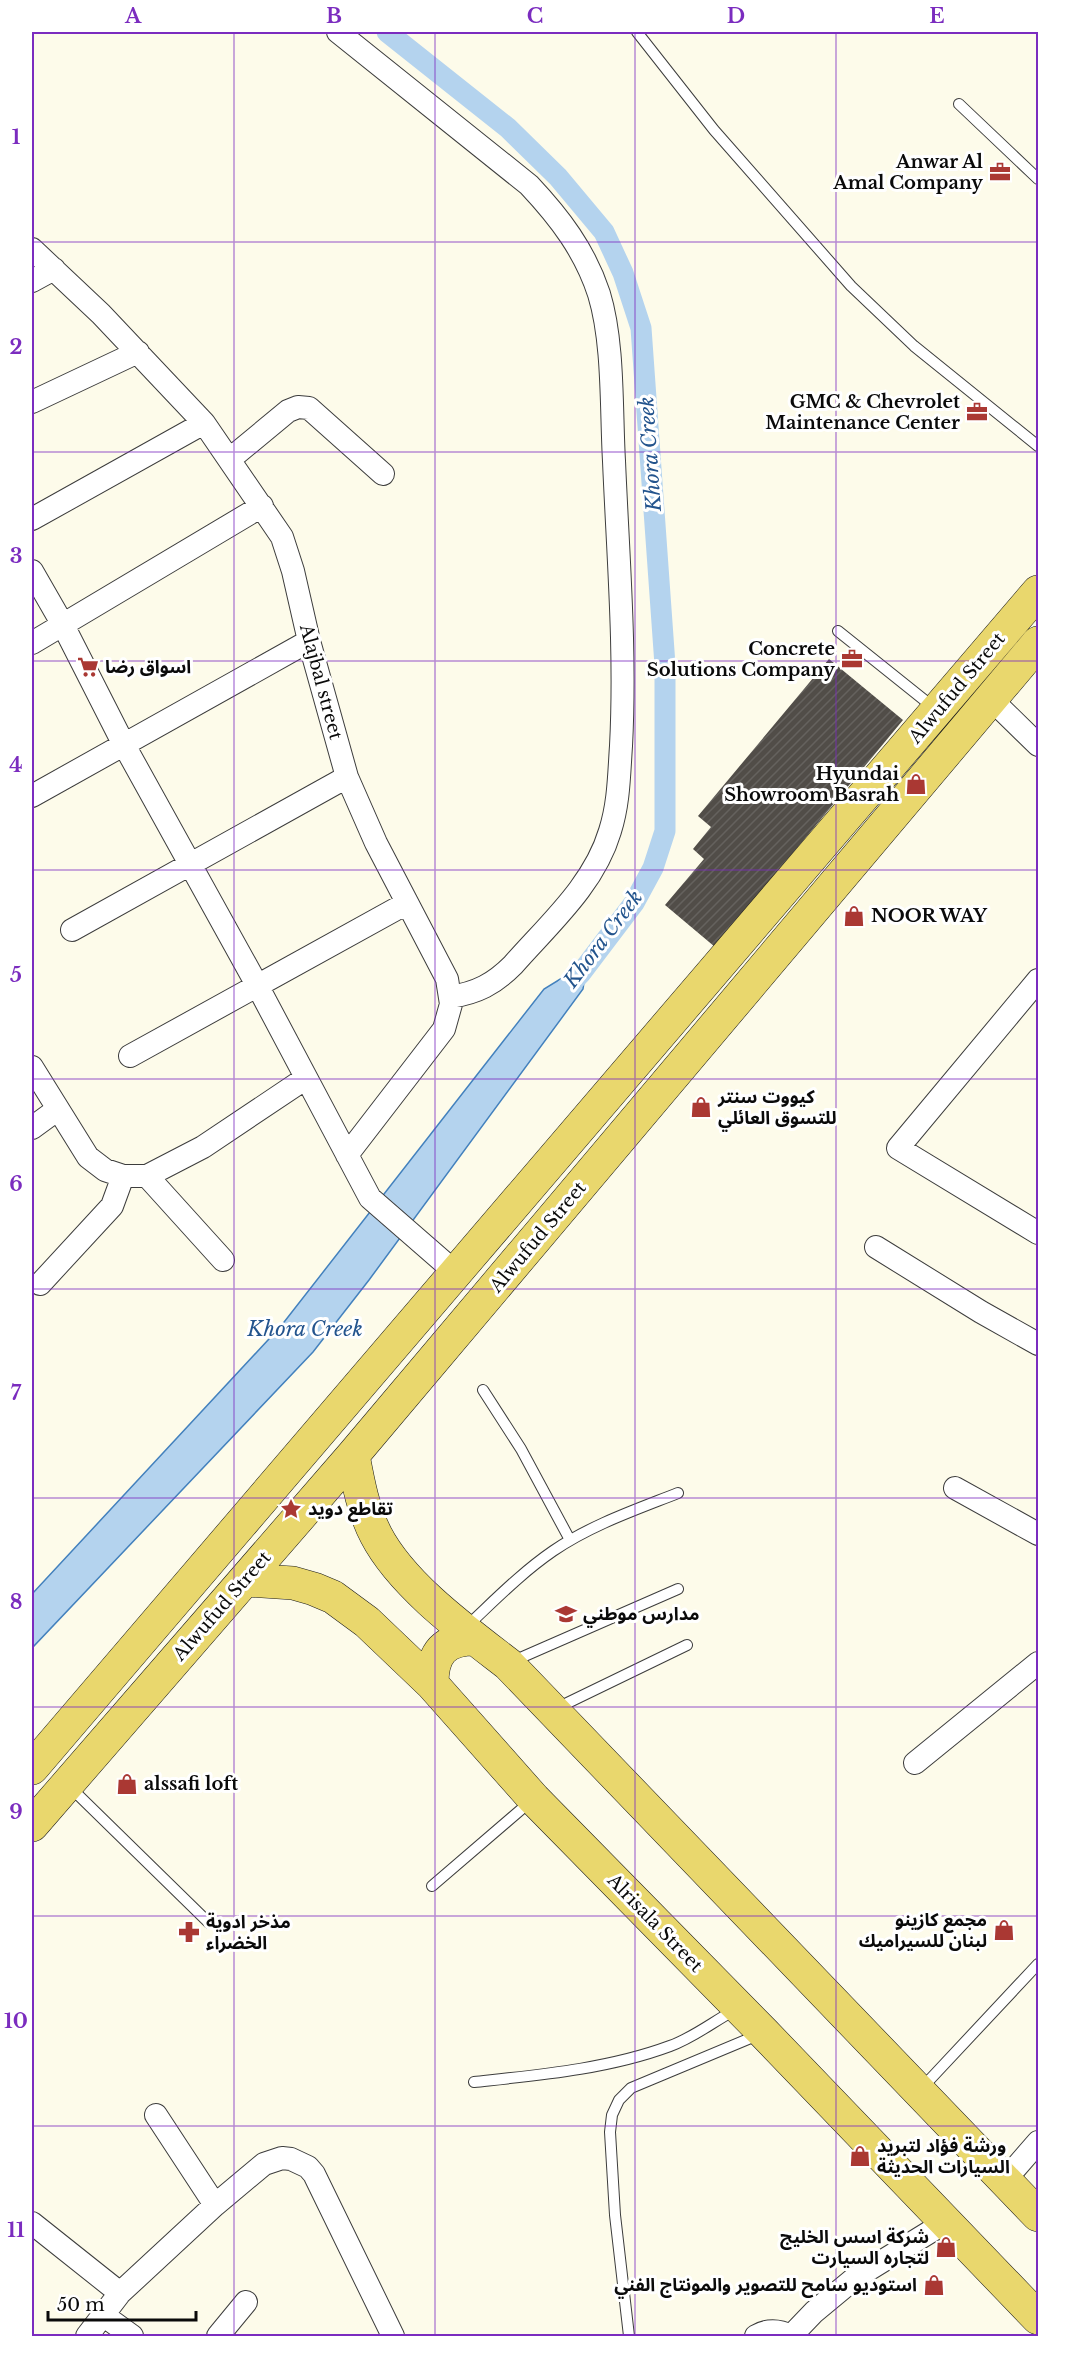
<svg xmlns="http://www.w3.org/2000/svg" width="1070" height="2368" font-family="'Libre Baskerville','Noto Sans Arabic',serif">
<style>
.water{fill:#b4d3ee;stroke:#4381bd;stroke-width:1.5}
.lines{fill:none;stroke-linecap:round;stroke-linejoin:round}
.canal{stroke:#b4d3ee;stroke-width:21}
.building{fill:url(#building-hatch)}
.lane-casing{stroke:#3d3d3d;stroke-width:12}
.street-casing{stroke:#3d3d3d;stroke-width:24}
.primary-casing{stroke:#1b1b1b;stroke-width:34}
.lane{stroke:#fff;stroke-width:10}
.street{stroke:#fff;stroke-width:22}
.primary{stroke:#e9d76d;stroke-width:33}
.grid{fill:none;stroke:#7b2cbf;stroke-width:1.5;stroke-opacity:0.55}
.labels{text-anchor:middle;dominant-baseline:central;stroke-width:6;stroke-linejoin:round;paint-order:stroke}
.poi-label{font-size:18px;font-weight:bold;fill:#0a0a0a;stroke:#fff;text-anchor:start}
.street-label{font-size:18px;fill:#0a0a0a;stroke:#fff}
.water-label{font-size:20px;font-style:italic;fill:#23548d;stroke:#fff}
.neatline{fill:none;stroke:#7b2cbf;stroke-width:2}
.grid-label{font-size:20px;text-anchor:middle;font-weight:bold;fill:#7b2cbf}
</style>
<defs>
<pattern id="building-hatch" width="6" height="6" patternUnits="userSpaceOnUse" patternTransform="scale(1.5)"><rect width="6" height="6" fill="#514d48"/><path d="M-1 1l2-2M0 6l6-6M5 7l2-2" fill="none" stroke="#65625e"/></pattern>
</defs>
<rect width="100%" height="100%" fill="#fdfbea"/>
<path class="water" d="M581 973 584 982 583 989 369 1280 313 1352 32 1648V1594L281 1326 544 989 562 978Z"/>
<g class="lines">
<path class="canal" d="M387 32 508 128 558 177 604 232 623 273 641 328 665 665V831L653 868 634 903 581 973 561 994"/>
</g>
<path class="building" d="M829 659 903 720 715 947 665 905 704 859 693 849 711 827 698 816Z"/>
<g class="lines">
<defs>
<path id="lane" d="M637 32 714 130 851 286 914 346 1038 446
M959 104 1038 179
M838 631 933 707
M483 1390 521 1449 570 1540
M466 1627C494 1601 521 1573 553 1551 591 1525 635 1510 678 1493
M511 1662 678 1589
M557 1708 687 1645
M70 1787 209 1923
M432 1886 531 1801
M474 2082C539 2075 608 2069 670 2046 693 2038 714 2021 735 2010
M921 2089 1038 1964
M629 2336 615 2215 610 2132 612 2115 619 2100 631 2088 758 2035"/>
<path id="street" d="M338 32 529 185C560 218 585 251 599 294 614 343 611 410 614 461 618 556 626 651 621 746 619 774 619 803 610 831 594 885 549 924 513 965 494 984 477 993 450 997
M32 249 101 314 204 423 282 537 293 571 309 641 347 777 376 843 447 979 451 1004 444 1029 347 1155
M32 281 54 269
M32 402 138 352
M230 459 288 411 298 407 309 408 383 474
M32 519 204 423
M32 571 63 625 123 743 257 985 370 1198 455 1272
M32 643 262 506
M992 700 1038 745
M32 796 309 641
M72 930 347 777
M1038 980 898 1148 1038 1233
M130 1056 407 903
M32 1067 88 1157 105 1170 123 1176H147L203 1147 306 1078
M32 1128 58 1109
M147 1176 223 1260
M876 1247 981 1312 1038 1344
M40 1284 112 1206 123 1176
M955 1488 1038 1534
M915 1763 1038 1663
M156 2115 215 2205
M1005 2180 1038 2142
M32 2223 120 2293
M103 2315 132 2336
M87 2336 120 2293 215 2205 264 2164 282 2158 291 2159 308 2167 314 2174 393 2336
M218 2336 246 2302
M756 2336C768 2329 779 2330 791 2336
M791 2336 814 2312 855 2278 946 2222"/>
<path id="primary" d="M353 1455C358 1482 363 1510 376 1535 402 1585 464 1630 508 1664L1038 2215
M245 1580 293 1583 314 1589 333 1597 367 1622 432 1684 534 1799 764 2033 1038 2318
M432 1684C432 1653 444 1639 475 1639
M32 1768 1038 592
M32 1825 353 1455 1038 643"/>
</defs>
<use href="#lane" class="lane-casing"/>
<use href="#street" class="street-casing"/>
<use href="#primary" class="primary-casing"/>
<use href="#lane" class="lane"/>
<use href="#street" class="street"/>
<use href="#primary" class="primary"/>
</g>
<path class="grid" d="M234 32V2336M435 32V2336M635 32V2336M836 32V2336M32 242H1038M32 452H1038M32 661H1038M32 870H1038M32 1079H1038M32 1289H1038M32 1498H1038M32 1707H1038M32 1916H1038M32 2126H1038"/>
<defs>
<symbol id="office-bare" viewBox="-9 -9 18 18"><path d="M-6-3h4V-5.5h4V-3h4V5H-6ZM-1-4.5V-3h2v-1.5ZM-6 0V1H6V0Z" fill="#aa3833" stroke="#fff" stroke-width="2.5" paint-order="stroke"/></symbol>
<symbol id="supermarket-bare" viewBox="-9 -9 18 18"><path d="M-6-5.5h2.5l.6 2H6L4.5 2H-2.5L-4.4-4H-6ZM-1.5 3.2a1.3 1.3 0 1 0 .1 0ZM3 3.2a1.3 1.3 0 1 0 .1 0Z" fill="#aa3833" stroke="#fff" stroke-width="2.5" paint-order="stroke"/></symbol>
<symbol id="shop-bare" viewBox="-9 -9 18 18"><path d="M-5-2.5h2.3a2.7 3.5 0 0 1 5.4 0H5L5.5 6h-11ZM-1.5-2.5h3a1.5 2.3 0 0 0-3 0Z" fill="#aa3833" stroke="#fff" stroke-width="2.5" paint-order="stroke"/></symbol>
<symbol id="sight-bare" viewBox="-9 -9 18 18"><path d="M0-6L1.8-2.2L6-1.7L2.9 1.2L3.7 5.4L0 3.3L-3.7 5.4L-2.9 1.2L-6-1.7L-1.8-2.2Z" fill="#aa3833" stroke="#fff" stroke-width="2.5" paint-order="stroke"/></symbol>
<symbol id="school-bare" viewBox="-9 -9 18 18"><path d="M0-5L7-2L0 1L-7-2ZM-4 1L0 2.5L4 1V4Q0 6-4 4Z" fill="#aa3833" stroke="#fff" stroke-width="2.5" paint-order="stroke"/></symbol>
<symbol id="pharmacy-bare" viewBox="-9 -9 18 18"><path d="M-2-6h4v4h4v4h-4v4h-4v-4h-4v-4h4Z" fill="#aa3833" stroke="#fff" stroke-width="2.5" paint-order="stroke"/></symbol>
</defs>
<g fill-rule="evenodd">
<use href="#office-bare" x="985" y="157" width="30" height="30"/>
<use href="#office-bare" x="962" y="397" width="30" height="30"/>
<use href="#office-bare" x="837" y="644" width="30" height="30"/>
<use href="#supermarket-bare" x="73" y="652" width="30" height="30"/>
<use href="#shop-bare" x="901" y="769" width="30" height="30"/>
<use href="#shop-bare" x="839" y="901" width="30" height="30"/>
<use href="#shop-bare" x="686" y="1092" width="30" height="30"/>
<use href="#sight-bare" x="276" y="1494" width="30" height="30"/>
<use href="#school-bare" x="551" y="1599" width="30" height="30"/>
<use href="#shop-bare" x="112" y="1769" width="30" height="30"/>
<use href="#shop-bare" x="989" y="1915" width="30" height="30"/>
<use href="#pharmacy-bare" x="174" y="1917" width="30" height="30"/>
<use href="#shop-bare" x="845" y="2141" width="30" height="30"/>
<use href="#shop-bare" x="931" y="2232" width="30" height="30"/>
<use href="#shop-bare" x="919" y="2270" width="30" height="30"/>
</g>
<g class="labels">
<g class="poi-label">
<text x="983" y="162" text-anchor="end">Anwar Al<tspan x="983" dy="21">Amal Company</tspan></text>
<text x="960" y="402" text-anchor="end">GMC &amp; Chevrolet<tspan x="960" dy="21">Maintenance Center</tspan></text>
<text x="835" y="649" text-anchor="end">Concrete<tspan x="835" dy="21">Solutions Company</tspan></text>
<text x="105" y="667">اسواق رضا</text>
<text x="899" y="774" text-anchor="end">Hyundai<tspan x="899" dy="21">Showroom Basrah</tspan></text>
<text x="871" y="916">NOOR WAY</text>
<text x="718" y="1097">كيووت سنتر<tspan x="718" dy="21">للتسوق العائلي</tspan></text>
<text x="308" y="1509">تقاطع دويد</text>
<text x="583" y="1614">مدارس موطني</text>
<text x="144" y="1784">alssafi loft</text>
<text x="987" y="1920" text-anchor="end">مجمع كازينو<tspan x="987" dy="21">لبنان للسيراميك</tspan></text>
<text x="206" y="1922">مذخر ادوية<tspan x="206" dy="21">الخضراء</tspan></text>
<text x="877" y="2146">ورشة فؤاد لتبريد<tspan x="877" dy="21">السيارات الحديثة</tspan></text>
<text x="929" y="2237" text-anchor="end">شركة اسس الخليج<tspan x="929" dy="21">لتجاره السيارت</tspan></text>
<text x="917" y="2285" text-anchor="end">استوديو سامح للتصوير والمونتاج الفني</text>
</g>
<g class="street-label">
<text transform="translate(321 682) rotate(75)">Alajbal street</text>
<text transform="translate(957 688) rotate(-50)">Alwufud Street</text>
<text transform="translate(538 1237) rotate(-50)">Alwufud Street</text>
<text transform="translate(222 1606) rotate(-49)">Alwufud Street</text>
<text transform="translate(655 1923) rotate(46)">Alrisala Street</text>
</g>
<g class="water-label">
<text transform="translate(650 454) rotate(-94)">Khora Creek</text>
<text transform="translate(603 939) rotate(-53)">Khora Creek</text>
<text x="305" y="1329">Khora Creek</text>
</g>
</g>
<rect width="1070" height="2368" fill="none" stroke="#ffffff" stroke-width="66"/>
<path d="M48 2311v9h148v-9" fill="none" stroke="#0a0a0a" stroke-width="3"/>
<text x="57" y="2311" font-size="18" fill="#0a0a0a" stroke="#ffffff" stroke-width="4.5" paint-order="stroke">50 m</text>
<rect x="33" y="33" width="1004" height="2302" class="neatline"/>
<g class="grid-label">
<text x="133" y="23">A</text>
<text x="334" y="23">B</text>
<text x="535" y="23">C</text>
<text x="736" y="23">D</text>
<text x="937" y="23">E</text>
<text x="16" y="144">1</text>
<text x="16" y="354">2</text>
<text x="16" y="563">3</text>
<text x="16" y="772">4</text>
<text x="16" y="982">5</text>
<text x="16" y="1191">6</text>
<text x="16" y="1400">7</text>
<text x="16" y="1609">8</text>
<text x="16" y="1819">9</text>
<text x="16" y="2028">10</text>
<text x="16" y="2237">11</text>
</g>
</svg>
